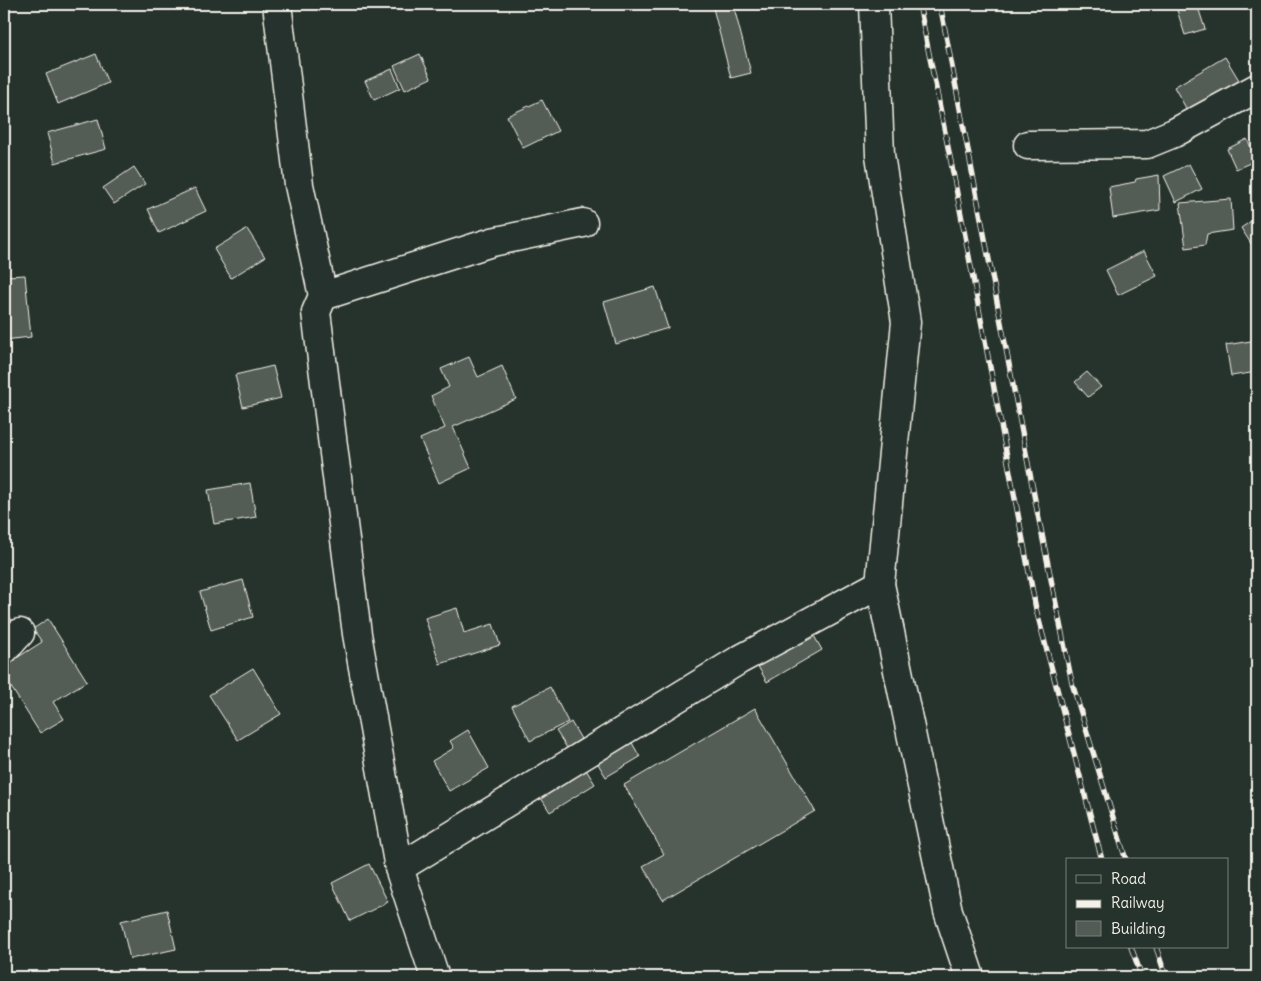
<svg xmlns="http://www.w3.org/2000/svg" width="1261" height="981" font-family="Delius,sans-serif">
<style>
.building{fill:#525c55;stroke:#f4f1e8}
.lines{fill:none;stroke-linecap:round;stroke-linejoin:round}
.street-casing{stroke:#f4f1e8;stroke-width:31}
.secondary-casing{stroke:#f4f1e8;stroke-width:31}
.street{stroke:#26332d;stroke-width:28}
.secondary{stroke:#26332d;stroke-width:28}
.rail-casing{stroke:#f4f1e8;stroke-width:5.5}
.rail{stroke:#26332d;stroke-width:4;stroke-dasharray:11;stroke-linecap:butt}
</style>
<rect width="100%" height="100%" fill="#26332d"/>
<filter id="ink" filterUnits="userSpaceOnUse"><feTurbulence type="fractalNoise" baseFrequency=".02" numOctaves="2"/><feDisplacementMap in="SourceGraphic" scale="10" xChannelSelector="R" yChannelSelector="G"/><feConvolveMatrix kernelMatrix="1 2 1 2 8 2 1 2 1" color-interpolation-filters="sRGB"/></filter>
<g filter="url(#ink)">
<path class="building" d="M712 4H733L751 73 731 78Z
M1175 4H1197L1205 29 1185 35Z
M96 54 108 83 58 104 46 74Z
M420 54 431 78 405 90 394 66Z
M1225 57 1242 85 1190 115 1174 87Z
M392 69 400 88 374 100 365 81Z
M542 100 558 131 523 148 507 116Z
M98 119 106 149 55 163 47 133Z
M1247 139 1257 160 1236 169 1227 149Z
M1189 164 1202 189 1176 202 1164 176Z
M134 167 145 184 114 204 103 188Z
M1159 175 1160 210 1113 218 1109 187 1135 182 1136 179Z
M195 188 206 211 159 233 148 209Z
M1231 199 1233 230 1207 234 1205 245 1186 248 1180 203Z
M1257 217V253L1241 228Z
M247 229 265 257 231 278 214 249Z
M4 251 6 276 25 275 31 337 4 340Z
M1144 251 1157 276 1118 295 1106 270Z
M655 287 668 328 616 344 604 302Z
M1257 340V372L1231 376 1226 345Z
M469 357 478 377 502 366 516 399 453 427 471 468 439 483 420 439 445 428 431 396 449 387 441 369Z
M273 366 281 398 243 407 235 375Z
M1087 372 1101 387 1088 397 1075 382Z
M250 483 256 517 214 524 208 490Z
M243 580 253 617 211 630 200 592Z
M457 608 464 633 493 624 500 645 440 664 425 618Z
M4 610 12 620 4 628Z
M48 619 87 681 53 702 64 719 40 733 4 676V666L42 642 33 629Z
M813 634 822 650 767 682 752 656Z
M253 668 281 714 238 740 209 695Z
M550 687 568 722 530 741 512 706Z
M755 708 815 811 663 900 643 866 664 854 624 785Z
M571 722 581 739 567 748 556 731Z
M468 730 489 768 449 791 432 761 454 748 450 741Z
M627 734 640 757 606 777 592 754Z
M581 762 595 784 550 812 536 790Z
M369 864 388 902 350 921 332 883Z
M167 910 176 949 130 959 121 921Z"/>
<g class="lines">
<defs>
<path id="street" d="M277 4 299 185 323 296 316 312 357 634 399 868 435 977
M1028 145 1147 144 1174 133 1257 88
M323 296 492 242 583 223
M4 650 20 633
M399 868 739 660 880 584"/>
<path id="secondary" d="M874 4 880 155 906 322 880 584 948 911 970 977"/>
</defs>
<use href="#street" class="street-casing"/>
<use href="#secondary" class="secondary-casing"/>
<use href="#street" class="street"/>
<use href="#secondary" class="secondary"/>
<defs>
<path id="rail" d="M919 4 951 162 1036 609 1102 860
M940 4 1035 500 1072 683 1126 860
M1131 947 1142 977
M1156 947 1166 977"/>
</defs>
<use href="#rail" class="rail-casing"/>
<use href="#rail" class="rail"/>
</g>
</g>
<rect width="1261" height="981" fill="none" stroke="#26332d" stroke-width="20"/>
<rect x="10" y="10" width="1241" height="961" fill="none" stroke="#f4f1e8" stroke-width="2" filter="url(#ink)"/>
<rect x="1066" y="858" width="162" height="90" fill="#26332d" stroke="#787f78"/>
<rect x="1076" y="875" width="25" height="8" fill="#26332d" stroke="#787f78"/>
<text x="1111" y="884" font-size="15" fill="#f4f1e8">Road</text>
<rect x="1076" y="900" width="25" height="8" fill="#f4f1e8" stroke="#787f78"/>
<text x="1111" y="908" font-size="15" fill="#f4f1e8">Railway</text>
<rect x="1076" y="921" width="25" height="15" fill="#525c55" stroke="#787f78"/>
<text x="1111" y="934" font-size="15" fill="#f4f1e8">Building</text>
</svg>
